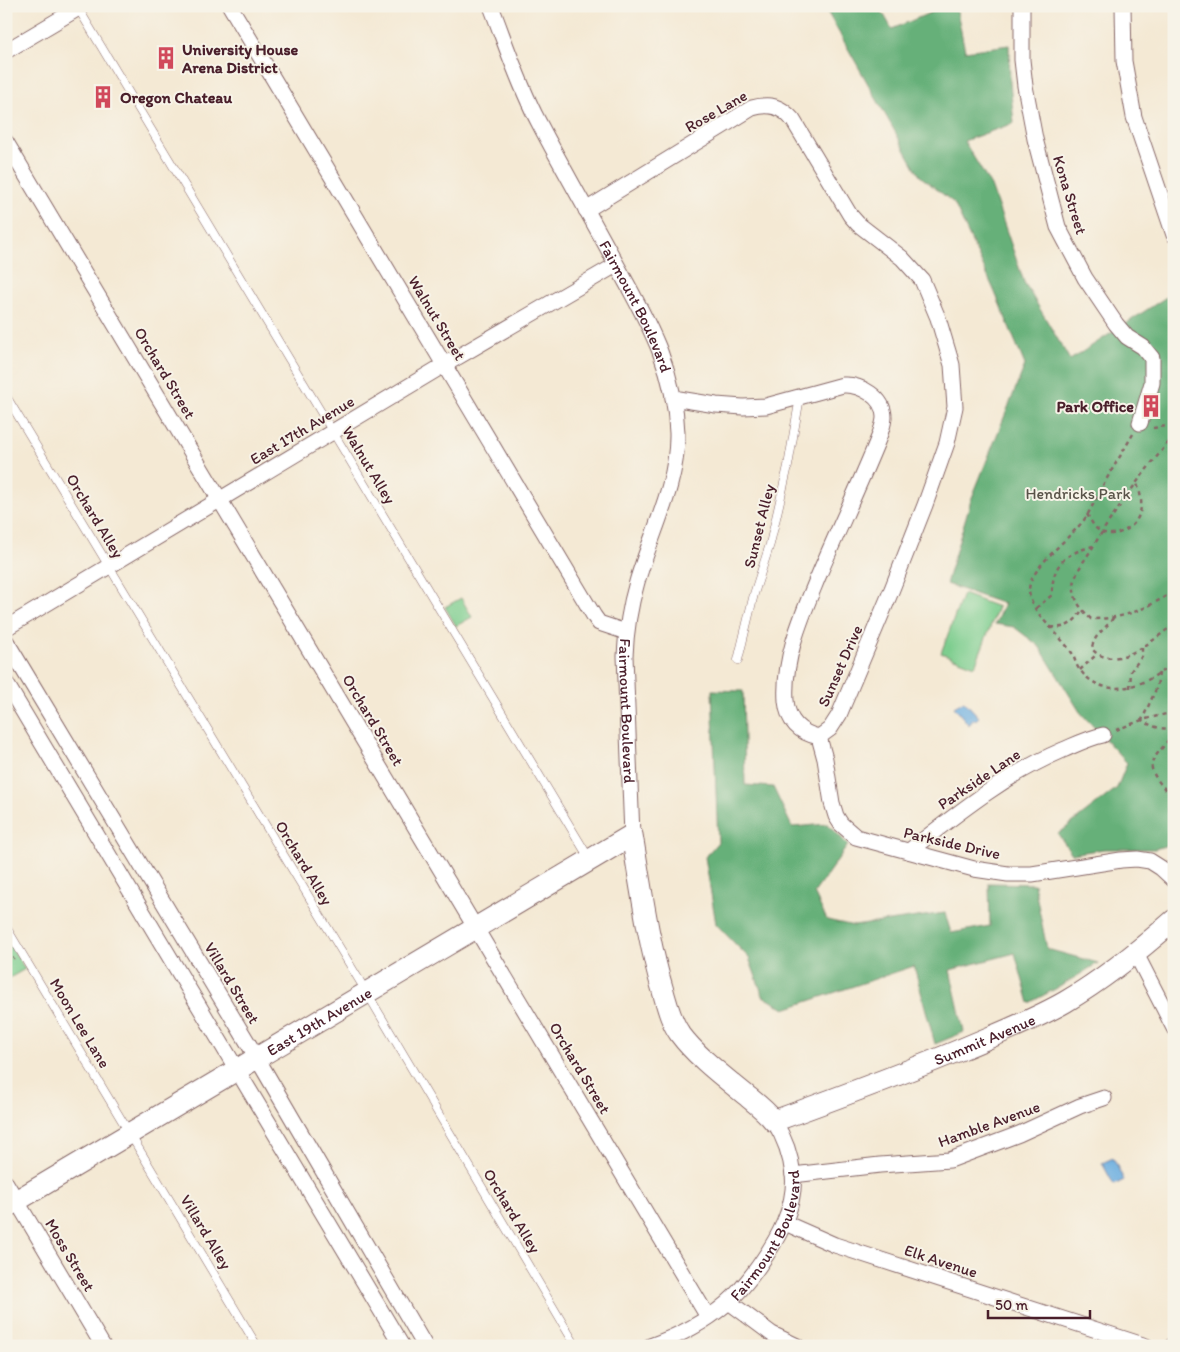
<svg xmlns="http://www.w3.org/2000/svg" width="1180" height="1352" font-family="Itim,sans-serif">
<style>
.green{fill:#7dcd8e;stroke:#64765c}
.forest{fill:#66b079;stroke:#586852}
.water{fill:#6bade0;stroke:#5a6686}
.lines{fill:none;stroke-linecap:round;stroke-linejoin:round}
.lane-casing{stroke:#866666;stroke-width:9}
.street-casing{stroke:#866666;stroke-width:17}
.secondary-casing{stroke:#866666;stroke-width:23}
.path{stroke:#866666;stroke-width:2.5;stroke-dasharray:4 4;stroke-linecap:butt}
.lane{stroke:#fff;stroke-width:8}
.street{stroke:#fff;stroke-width:15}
.secondary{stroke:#fff;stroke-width:21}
.labels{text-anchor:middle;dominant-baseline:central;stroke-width:4;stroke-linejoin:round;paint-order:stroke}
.poi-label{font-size:16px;font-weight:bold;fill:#4a1f2b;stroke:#f7f3e8;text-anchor:start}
.street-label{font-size:16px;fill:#4a1f2b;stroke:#f7f3e8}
.park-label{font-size:16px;fill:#595349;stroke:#f7f3e8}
</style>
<rect width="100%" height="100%" fill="#f7f3e8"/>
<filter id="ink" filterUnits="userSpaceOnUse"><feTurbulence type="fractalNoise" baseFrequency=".02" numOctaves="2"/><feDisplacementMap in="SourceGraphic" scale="10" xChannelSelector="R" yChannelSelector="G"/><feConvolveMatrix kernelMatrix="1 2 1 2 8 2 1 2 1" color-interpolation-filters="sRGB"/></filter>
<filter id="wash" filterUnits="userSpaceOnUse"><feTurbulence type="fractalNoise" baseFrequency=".0096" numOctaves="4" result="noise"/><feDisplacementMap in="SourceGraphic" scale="20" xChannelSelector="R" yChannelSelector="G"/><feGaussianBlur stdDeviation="1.12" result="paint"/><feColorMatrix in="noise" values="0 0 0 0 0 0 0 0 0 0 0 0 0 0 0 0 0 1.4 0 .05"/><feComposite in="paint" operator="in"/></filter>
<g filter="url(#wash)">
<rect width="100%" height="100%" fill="#f4e9d4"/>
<path class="green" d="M963 594 998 607 975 666 941 653Z
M461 598 472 617 456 626 445 607Z
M6 938 25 969 6 980Z"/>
<path class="forest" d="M824 6H879L892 29 946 6H956L965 51 1009 45 1010 83 1014 123 964 141 991 186 1024 282 1070 360 1174 292V843L1155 849H1104L1072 854 1058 834 1117 788 1127 763 1080 712 1039 646 1014 627 995 624 1004 604 946 584 971 500 1025 365 994 290 954 203 920 176Z
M712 690 743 691 745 785 773 787 792 827 828 824 848 845 814 893 827 920 854 926 945 913 951 933 990 926 989 883 1034 884 1047 949 1098 963 1061 986 1029 1003 1015 953 950 970 964 1032 935 1044 914 966 785 1009 763 996 749 958 716 924 705 857 718 842Z"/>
<path class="water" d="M964 701 979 717 976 720 974 719 969 725 954 707Z
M1113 1158 1124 1180 1114 1185 1102 1163Z"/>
</g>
<g filter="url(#ink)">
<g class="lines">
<defs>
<path id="lane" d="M78 8 589 858
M6 396 367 993 576 1346
M738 660 754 594 770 544 788 466 800 397
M6 927 257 1346"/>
<g id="street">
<path d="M230 6 594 616 599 623 626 632"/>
<path id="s1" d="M491 6C506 45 519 85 538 121 562 167 588 212 613 258 644 316 675 364 677 433 678 485 651 533 637 582 630 606 626 631 625 656L632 835"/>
<path d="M1022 6V60L1025 86 1035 139 1058 227 1085 278 1116 324 1127 337 1143 347 1152 358V383L1140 423"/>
<path d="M1123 6 1124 61 1134 117 1174 235"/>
<path d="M6 51 82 6"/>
<path d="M6 142 708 1317"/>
<path d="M586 210 752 108C770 103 781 106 793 120L850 215 858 224 902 258 922 280 938 318 952 365 955 407 947 443 925 505 892 589 839 715 830 729 819 737C800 733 788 722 786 701 783 658 802 616 818 577 838 530 860 484 879 437 881 430 884 424 884 417 884 397 860 384 843 385L766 406 743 407 716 405 673 398"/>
<path d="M6 628 444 365 616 265"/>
<path d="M6 641 257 1058 425 1346"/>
<path d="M6 683 402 1346"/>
<path d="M819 737 825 759 832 803 836 816 841 824 856 837 974 869 1008 874H1032L1121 860 1137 859 1150 861 1161 868 1174 880"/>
<path d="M909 851C959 812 1005 775 1063 750 1077 744 1089 738 1103 735"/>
<path d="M1135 952 1174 1028"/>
<path d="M793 1175 880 1165 950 1160 1019 1134 1080 1106 1104 1098"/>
<path d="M6 1183 103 1346"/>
<path d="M785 1223 835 1245 1146 1346"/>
<path d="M729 1302 772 1334 797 1346"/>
<path id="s2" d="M650 1346C676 1337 705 1322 726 1304 746 1287 774 1247 784 1223 790 1210 795 1189 793 1175 791 1156 784 1137 774 1121"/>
<path d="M1172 1346 1174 1345"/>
</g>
<g id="secondary">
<path id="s3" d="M6 1207 632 835C641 887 648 941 663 991 667 1005 671 1022 680 1034 697 1057 724 1077 747 1096 757 1104 766 1111 774 1121 837 1098 900 1075 962 1049 997 1034 1032 1021 1065 1002 1104 979 1140 950 1174 920"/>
</g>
</defs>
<use href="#lane" class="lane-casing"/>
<use href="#street" class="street-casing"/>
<use href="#secondary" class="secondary-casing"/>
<path class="path" d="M1153 428 1174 425
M1133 434C1123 452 1112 469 1102 487 1096 498 1091 510 1084 520 1069 539 1037 562 1030 584 1024 604 1049 625 1060 638 1064 643 1069 648 1072 653 1075 659 1076 666 1080 670 1105 703 1150 685 1174 661
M1174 436C1145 470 1118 506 1094 545 1087 558 1075 570 1074 586 1073 600 1082 610 1091 619 1125 619 1146 609 1174 591
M1087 514C1090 519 1092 524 1096 528 1110 541 1133 531 1139 515 1143 505 1141 494 1137 484
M1036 608 1052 595C1052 563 1065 554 1093 546
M1113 618C1106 629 1093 635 1092 649 1115 674 1155 639 1174 624
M1051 627C1067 629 1074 623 1082 610
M1080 670 1097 654
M1159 673 1157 687 1142 720C1152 727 1162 730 1174 728
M1130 688 1131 671 1142 656V648
M1116 730 1142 720 1174 712
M1174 791 1168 804 1170 811 1174 814
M1171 796C1138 760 1153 764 1174 732
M6 962 14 958"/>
<use href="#lane" class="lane"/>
<use href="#street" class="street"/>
<use href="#secondary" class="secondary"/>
</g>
</g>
<defs>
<symbol id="building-bare" viewBox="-9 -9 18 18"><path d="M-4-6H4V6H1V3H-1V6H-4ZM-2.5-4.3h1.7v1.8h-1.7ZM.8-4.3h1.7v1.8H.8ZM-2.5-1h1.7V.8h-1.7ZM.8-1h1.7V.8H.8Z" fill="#d1495b" stroke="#f7f3e8" stroke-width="2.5" paint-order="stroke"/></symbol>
</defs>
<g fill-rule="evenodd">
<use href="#building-bare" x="150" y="42" width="32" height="32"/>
<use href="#building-bare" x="87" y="81" width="32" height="32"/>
<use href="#building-bare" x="1135" y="390" width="32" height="32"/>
</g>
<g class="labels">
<g class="poi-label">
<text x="182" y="49">University House<tspan x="182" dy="18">Arena District</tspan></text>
<text x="120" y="97">Oregon Chateau</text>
<text x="1134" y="406" text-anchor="end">Park Office</text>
</g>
<g class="street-label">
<text transform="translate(716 111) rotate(-30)">Rose Lane</text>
<text transform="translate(1070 195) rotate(73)">Kona Street</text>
<text stroke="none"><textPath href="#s1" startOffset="334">Fairmount Boulevard</textPath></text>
<text transform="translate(437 318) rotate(59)">Walnut Street</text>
<text transform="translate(165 373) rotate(59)">Orchard Street</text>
<text transform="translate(302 430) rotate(-31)">East 17th Avenue</text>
<text transform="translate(369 465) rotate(59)">Walnut Alley</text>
<text transform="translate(95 516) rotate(59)">Orchard Alley</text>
<text transform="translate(759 526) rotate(-76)">Sunset Alley</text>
<text transform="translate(840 666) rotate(-66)">Sunset Drive</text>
<text stroke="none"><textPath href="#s1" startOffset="754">Fairmount Boulevard</textPath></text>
<text transform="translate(373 720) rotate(59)">Orchard Street</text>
<text transform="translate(979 779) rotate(-34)">Parkside Lane</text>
<text transform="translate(952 843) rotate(13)">Parkside Drive</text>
<text transform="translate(304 863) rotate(59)">Orchard Alley</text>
<text transform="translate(232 983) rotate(59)">Villard Street</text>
<text stroke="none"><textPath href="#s3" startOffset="364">East 19th Avenue</textPath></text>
<text transform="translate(80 1023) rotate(59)">Moon Lee Lane</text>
<text stroke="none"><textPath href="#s3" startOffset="1288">Summit Avenue</textPath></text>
<text transform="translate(580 1068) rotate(59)">Orchard Street</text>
<text transform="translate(989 1124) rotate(-20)">Hamble Avenue</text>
<text transform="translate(512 1211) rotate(59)">Orchard Alley</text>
<text transform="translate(206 1232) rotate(59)">Villard Alley</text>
<text stroke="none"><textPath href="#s2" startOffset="169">Fairmount Boulevard</textPath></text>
<text transform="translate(70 1255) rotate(59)">Moss Street</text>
<text transform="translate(941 1261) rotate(18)">Elk Avenue</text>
</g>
<g class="park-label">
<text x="1078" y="493">Hendricks Park</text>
</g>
</g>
<rect width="1180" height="1352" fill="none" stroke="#f7f3e8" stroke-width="25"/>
<path d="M988 1310v8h102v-8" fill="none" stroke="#4a1f2b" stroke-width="2.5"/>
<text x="995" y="1310" font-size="15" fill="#4a1f2b" stroke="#f7f3e8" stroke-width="4" paint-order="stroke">50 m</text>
</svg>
